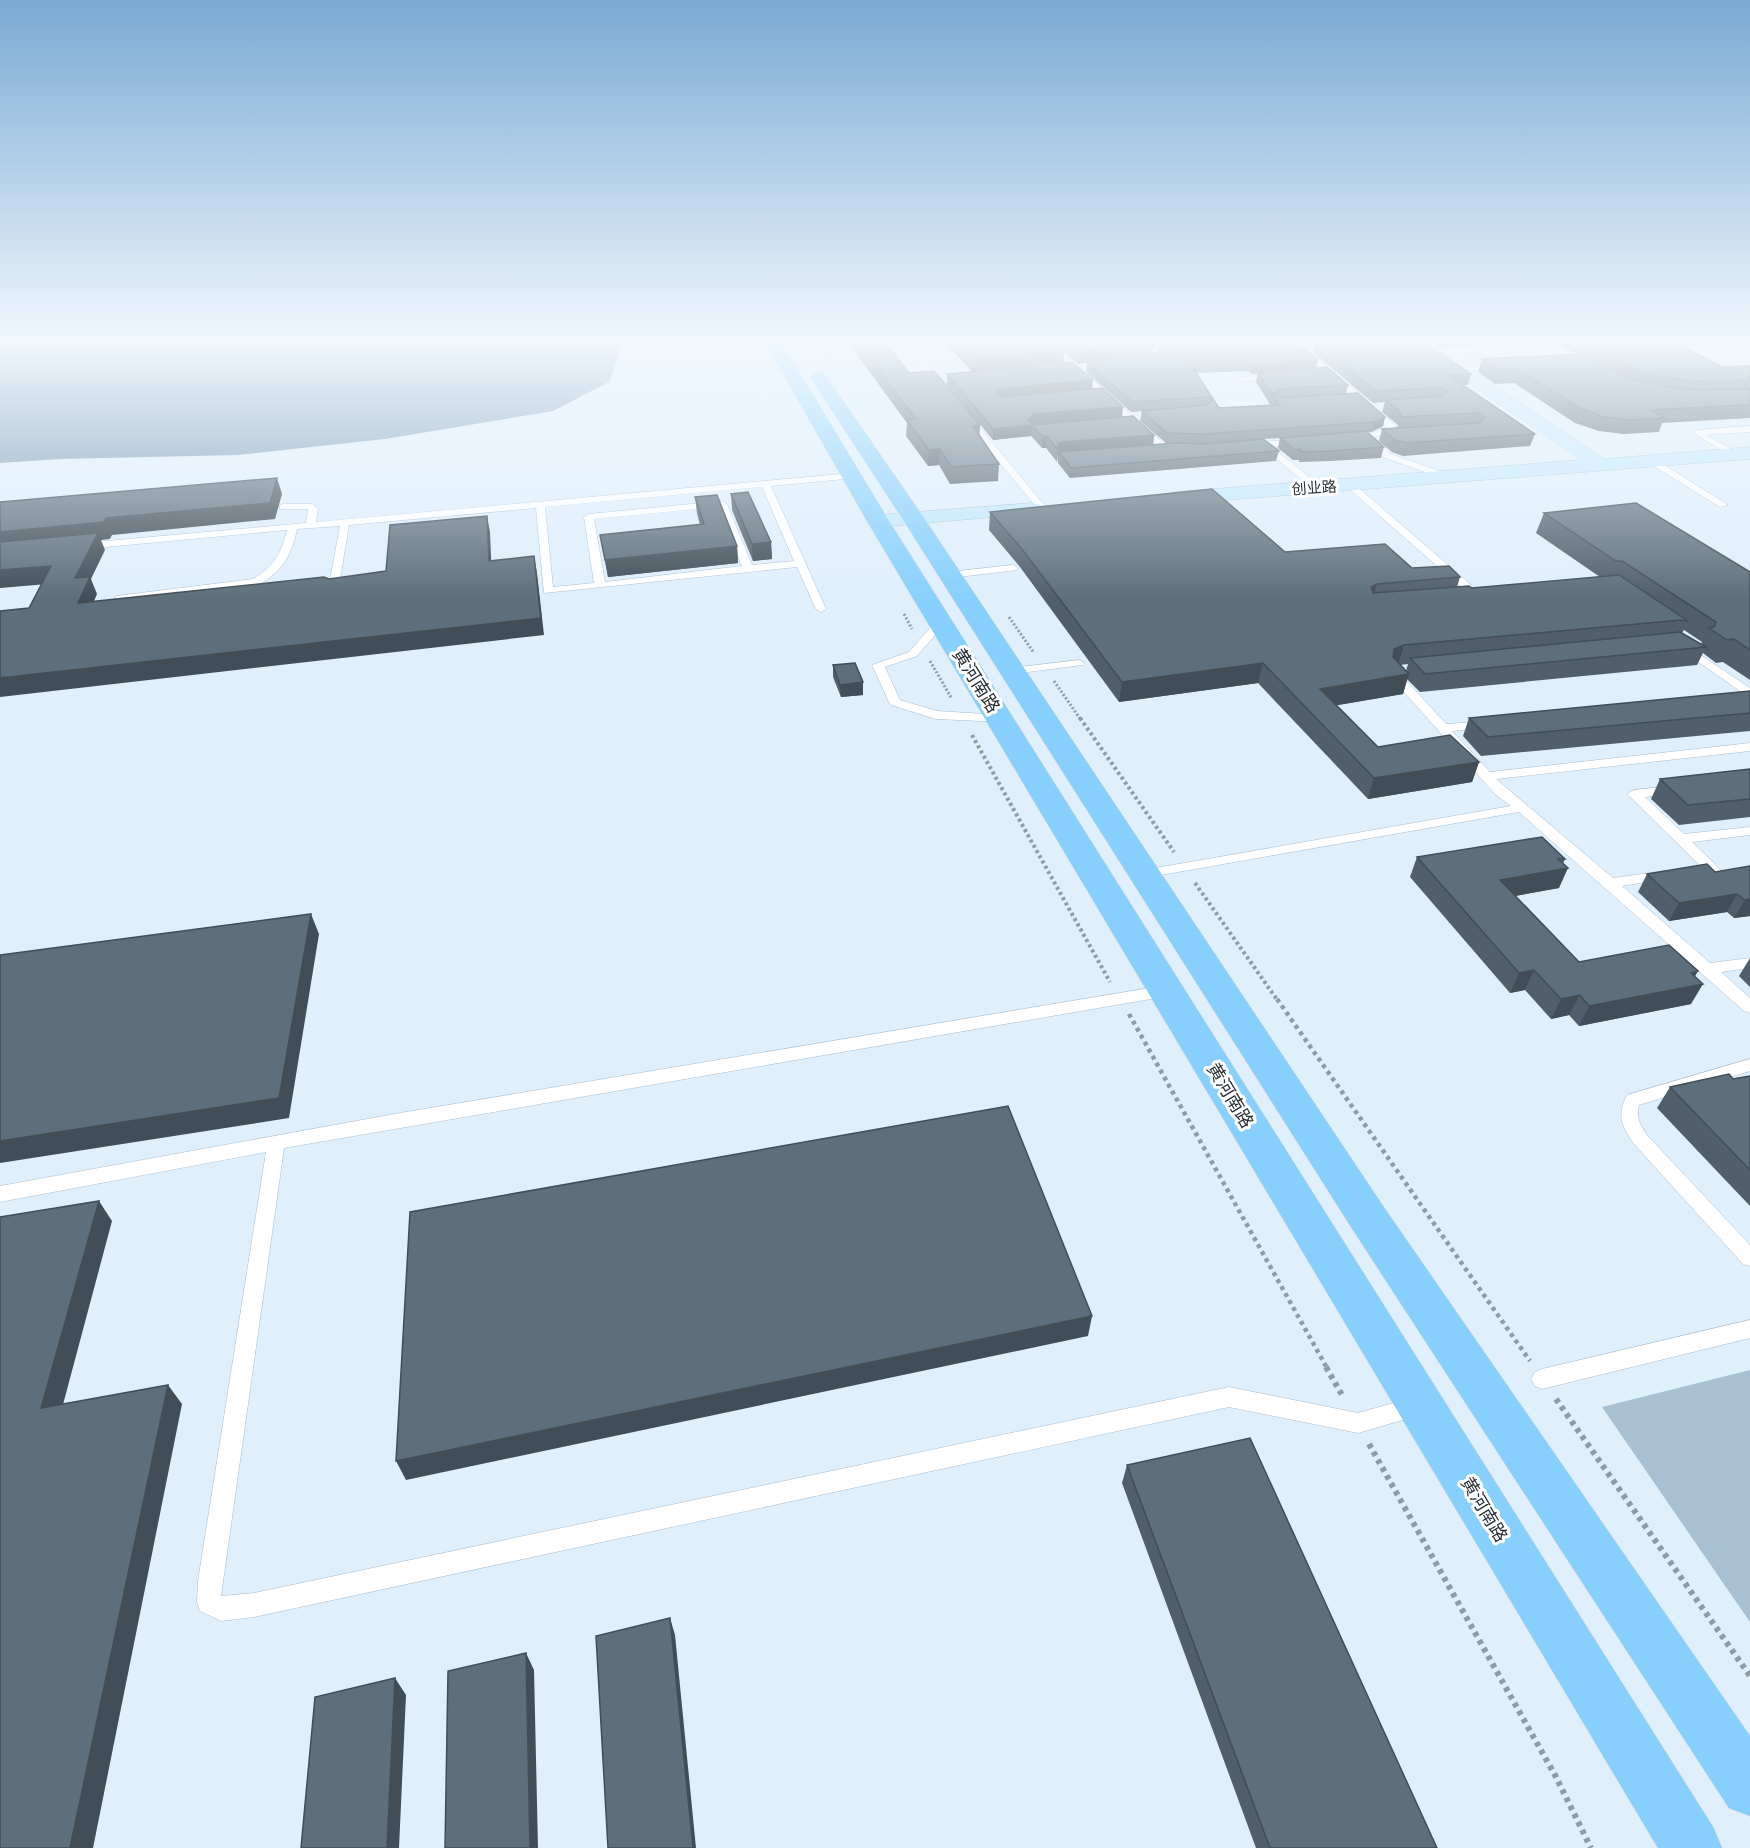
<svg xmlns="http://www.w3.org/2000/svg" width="1750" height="1848" font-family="'Playfair Display','Noto Sans SC',serif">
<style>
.green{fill:#a8c0d2}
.water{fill:#7598b3}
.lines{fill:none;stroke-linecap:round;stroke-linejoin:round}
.lane-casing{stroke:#aabdcc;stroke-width:1}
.secondary-casing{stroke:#aabdcc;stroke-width:1}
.primary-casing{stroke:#cfd1d2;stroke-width:1}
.path-far4{stroke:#8f9ba5;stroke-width:2;stroke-dasharray:1.5 1.5;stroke-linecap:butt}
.path-far3{stroke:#8f9ba5;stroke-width:3;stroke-dasharray:2 2;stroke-linecap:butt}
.path-far2{stroke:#8f9ba5;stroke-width:4;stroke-dasharray:3 3;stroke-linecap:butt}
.path-far1{stroke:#8f9ba5;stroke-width:4.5;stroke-dasharray:4 4;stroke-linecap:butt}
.path{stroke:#8f9ba5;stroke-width:6;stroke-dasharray:4.5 4.5;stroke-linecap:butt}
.lane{fill:#fff;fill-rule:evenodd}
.secondary{fill:#c3e8fe;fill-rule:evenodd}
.primary{fill:#87d0fd;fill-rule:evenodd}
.wall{fill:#505f6b;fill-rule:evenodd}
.shaded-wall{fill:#414e57}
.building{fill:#5d6f7c;stroke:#414e57;stroke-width:1.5}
.labels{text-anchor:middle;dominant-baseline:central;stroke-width:6;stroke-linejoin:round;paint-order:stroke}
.far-street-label{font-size:15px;fill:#272e34;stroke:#fff}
.street-label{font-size:18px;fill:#272e34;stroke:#fff}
</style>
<rect width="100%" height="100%" fill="#dfeffc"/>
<path class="green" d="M1750 1370V1622L1602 1407Z"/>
<path class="water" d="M0 340H624V342L609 382 553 411 385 439 238 455 60 459 0 463Z"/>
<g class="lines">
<defs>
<path id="lane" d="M898 340H906L944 384V388H938Z
M1039 340H1047L1166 446 1180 448V452L1160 450Z
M1287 340H1295L1395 425 1396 427 1385 434 1372 438 1391 454 1451 475V479H1445L1385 458 1364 439 1347 440V436L1375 432 1387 427Z
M1538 340H1547L1585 364 1578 366 1550 348 1431 354 1427 352 1431 350 1544 344Z
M1501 365V369H1498L1458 371 1454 369 1458 367Z
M1279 374 1280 376 1276 378 1241 381 1237 379 1241 377Z
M964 416H970L1045 506V510H1039L964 420Z
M1750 426V432L1706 435 1738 453V457L1735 458 1693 433 1697 430Z
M1299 439 1303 442 1302 444 1272 447 1319 485V489H1313L1263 448 1252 449 1248 446 1252 443Z
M1649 459H1655L1728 505 1720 507 1649 463Z
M852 473 855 474V478L771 486 826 609 821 612 816 609 797 567 544 593 536 508 349 525 338 591 333 594 328 591 340 526 297 529C292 554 282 572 260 584L120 601 116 600V596L253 579C273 568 282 552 287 530L84 549 79 546 84 543 306 523 308 509H280V505L283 504H313L318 509 316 522ZM762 487 794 561 752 565 727 504 722 501 589 514 584 517 594 583 553 587 545 507ZM719 507 742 566 605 582 594 519Z
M1347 483H1353L1485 597V601H1477L1347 487Z
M1013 565 1018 568 1017 570 950 578 945 575 950 572Z
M941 619 946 622 917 656 885 667 900 700 937 711 1001 715 1005 716V722L936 719 891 705 889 702 872 665 909 652 937 620Z
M1684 644 1750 688V698L1680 649V645Z
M1079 660 1085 663 1083 665 1012 674 1006 671 1012 668Z
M1427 665 1433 668 1431 670 1401 675 1446 724 1489 721 1491 724 1489 727 1452 731 1490 772 1750 743V751L1496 779 1613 878 1664 871 1669 872 1671 875 1669 878 1622 886 1710 963 1750 958V968L1721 972 1750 998V1013L1744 1011 1519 812 1144 878 1139 877 1137 874 1139 871 1144 870 1511 806 1495 794 1387 673 1393 670Z
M1672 786 1679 790 1677 793 1645 797 1684 834 1750 827V835L1692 842 1723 872 1725 875 1723 878H1713L1627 794 1634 790Z
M1168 985 1174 987 1176 991 1174 995 284 1148 221 1596 254 1593 1229 1387 1358 1413 1415 1397 1423 1400 1426 1407 1423 1414 1358 1433 1229 1407 254 1617 221 1621 200 1611 197 1602 198 1581 266 1152 0 1202V1186L400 1113Z
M1750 1059V1071L1639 1105C1636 1117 1640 1125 1647 1135L1750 1245V1266L1743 1264 1635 1145C1622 1128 1616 1115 1627 1095Z
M1750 1320V1338L1542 1389 1535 1386 1531 1379 1535 1372 1542 1369Z"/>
<path id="secondary" d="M1406 340H1425L1604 459 1750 447V459L1175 504 1168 502 1165 498 1168 494 1175 492 1581 460Z
M1033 503 1040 505 1043 509 1040 513 878 527 871 525 867 521 871 517 878 515Z"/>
<path id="primary" d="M764 340H780L889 521 1713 1827 1722 1848H1658L867 521Z
M818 372 824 373 924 518 1383 1206 1750 1736V1816L1729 1808 1353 1230 902 518 810 377Z"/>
</defs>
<use href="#lane" class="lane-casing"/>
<use href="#secondary" class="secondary-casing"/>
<use href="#primary" class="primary-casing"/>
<path class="path-far4" d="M818 340 835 364"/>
<path class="path-far3" d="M904 614 912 629
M1009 617 1034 653
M930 661 952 699
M1054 681 1081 720"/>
<path class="path-far2" d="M1080 718 1174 852
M972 735 1110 982
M1195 883 1278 1001"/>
<path class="path-far1" d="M1277 999 1530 1361
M1129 1014 1327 1368"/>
<path class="path" d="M1326 1367 1342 1395
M1556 1399 1750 1676
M1369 1444 1556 1777 1591 1848"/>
<use href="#lane" class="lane"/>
<use href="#secondary" class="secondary"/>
<use href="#primary" class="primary"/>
</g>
<path class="wall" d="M846 340H883L909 373 980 425 979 435 999 464 998 481 950 484 939 465 928 466 906 436 907 423Z
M943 340H1051L1057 345V340H1294L1292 347 1316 368 1348 385 1346 393 1385 417 1383 426 1371 432H1367L1384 447 1381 458 1330 461 1299 462V460H1293L1278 448 1280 438 1264 439 1279 451 1276 461 1070 478 1058 463V455L1057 462 1046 448H1042L1031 436 993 440 947 385V374L972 372ZM1164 343 1158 352 1087 362 1086 372 1131 412 1142 411 1140 421 1166 443 1203 444 1245 441 1205 444 1153 445 1154 435 1122 417 1063 363 1064 351 1078 364 1157 344ZM1249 371 1251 374 1258 373 1256 382 1271 406 1219 408 1196 373Z
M1298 340H1421L1471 374 1468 385H1464L1535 434 1530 446 1403 456 1392 452 1379 441 1382 429 1397 428 1398 425 1382 412 1385 402 1373 403 1313 352 1315 343 1303 344Z
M1429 340H1538L1537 342 1440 347Z
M1550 340H1671L1722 367 1750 366V418L1662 423 1659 432 1623 434 1599 431 1575 423 1514 383 1495 384 1478 372 1482 359 1577 354Z
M731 494 771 542 772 559 753 561 732 510Z
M695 497 737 546 738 563 608 577 600 535 700 525 697 513Z
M990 512 1412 568 1460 577 1457 587 1472 588 1600 577 1536 533 1544 513 1750 572V680L1723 662 1716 663 1703 653 1697 665 1420 692 1407 679 1403 694 1337 705 1378 747 1479 762 1472 782 1368 799 1258 683 1119 702 1020 567 989 530ZM1684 630 1702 642 1701 644 1682 633ZM1408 664 1406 671 1400 665Z
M833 665 863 682V695L841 697 833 677Z
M1750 691V731L1481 756 1463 736 1469 718Z
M1750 769V817L1679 825 1651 799 1660 779Z
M1417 857 1565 859 1563 864 1559 888 1515 896 1579 962 1698 971 1695 976 1691 1004 1579 1026 1569 1015 1551 1019 1525 990 1510 993 1410 877Z
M1750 866V916L1734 918 1727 912 1669 921 1638 892 1647 874 1715 872Z
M1750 958V987L1739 976Z
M1750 1076V1206L1657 1108 1670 1087Z
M1127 1465 1437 1848H1256L1122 1483Z"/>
<path class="shaded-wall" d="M1151 340H1157V344L1150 353 1078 364 1079 351Z
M1064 351 1063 364 973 372 974 359Z
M1318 359 1316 368 1251 374 1253 365Z
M1093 380 1092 391 995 405 996 394 1001 389Z
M1279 389 1277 399 1273 394Z
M1123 407 1122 418 1032 425 1031 436 993 440V429L1028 420 1034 414Z
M1385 417 1383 426 1371 432 1374 422Z
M980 425 979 441 973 426Z
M1154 435 1153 446 1059 452 1058 455V444L1063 442Z
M1047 436 1046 448H1042L1043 437Z
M940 449 939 465 928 466 929 450Z
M277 478 282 494 275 519 112 535 110 539 101 540 105 550 91 579 97 594 86 620 78 603 75 578 94 540 0 549V532L106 518Z
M487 516 490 532 492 577 489 561Z
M771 542 772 559 753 561 752 544Z
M737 546 738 563 608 577 605 560Z
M534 556 537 573 544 635 0 697V678Z
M51 566 59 583 0 588V570Z
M1377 584 1371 603V587Z
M1404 645 1398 665 1388 669 1394 649Z
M1263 663 1258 683 1119 702 1122 682Z
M1409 674 1403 694 1315 709 1320 689Z
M863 682V695L841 697 840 685Z
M1479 762 1472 782 1368 799 1374 778Z
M1568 868 1559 888 1492 900 1500 880Z
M1737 894 1727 912 1669 921 1679 903Z
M1750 899V916L1734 918 1745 900Z
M311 914 319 934 289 1118 0 1163V1141Z
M1534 970 1525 990 1510 993 1519 973Z
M1698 971 1689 986 1703 984 1691 1004 1579 1026 1589 1006 1691 973Z
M1580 995 1569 1015 1551 1019 1561 999Z
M99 1201 112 1221 57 1427 41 1408Z
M1092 1316 1088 1336 406 1480 396 1461Z
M168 1385 182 1404 93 1848H70Z
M670 1618 675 1635 696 1848H693Z
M526 1653 534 1670 538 1848H530Z
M395 1678 406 1695 399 1848H387Z"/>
<path class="building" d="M856 340H883L909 373 934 371 980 425 973 426 999 464 951 467 940 449 929 450 907 420 916 419Z
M955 340H1051L1064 351 974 359Z
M1067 340H1151L1079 351Z
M1336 340H1421L1471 374 1448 375 1535 434 1406 443 1395 440 1382 429 1479 423 1485 418 1479 413 1400 417 1401 413 1386 400 1442 396 1447 391 1441 388 1376 391 1315 341Z
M1578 340H1671L1722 367 1750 366V380L1696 381 1654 376 1630 368Z
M1174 342 1209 347 1269 344 1306 349 1318 359 1253 365 1251 362 1190 364 1219 408 1279 405 1258 373 1327 367 1348 385 1279 389 1273 394 1279 398 1358 393 1385 417 1374 422 1205 434 1167 433 1142 411 1206 405 1212 401 1211 397 1132 402 1087 362 1158 352 1165 343Z
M1584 354 1632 379 1665 387 1696 390 1750 389V405L1651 410 1664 418 1629 420 1604 417 1580 408 1518 370H1499L1482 359Z
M1072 362 1093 380 1001 389 996 394 1002 397 1102 388 1123 407 1034 414 1028 420 1034 425 1133 416 1154 435 1063 442 1058 444V450L1047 436 1043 437 1032 425 993 429 947 374Z
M1366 431 1384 447 1333 451 1302 452 1301 449 1295 450 1280 438Z
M1263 439 1279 451 1071 468 1059 452 1176 443 1205 444Z
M277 478 270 503 106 518 104 522 0 532V502Z
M1212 489 1285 552 1385 544 1412 568 1449 566 1460 577 1377 584 1371 587 1373 593 1469 586 1472 588 1619 575 1688 621 1681 620 1404 645 1394 649 1393 657 1409 674 1320 689 1378 747 1450 735 1479 762 1374 778 1263 663 1122 682 1022 549 990 512Z
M748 492 771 542 752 544 731 494Z
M717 495 737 546 605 560 600 535 704 524 695 497Z
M1636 503 1750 572V650L1734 639 1727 640 1709 628 1714 627 1716 622 1622 561H1616L1544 513Z
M487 516 489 561 534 556 541 618 0 678V611L29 608 51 566 0 570V542L98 533 75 578 90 577 78 603 324 577 329 579 386 571 390 525Z
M1680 632 1706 647 1425 674 1410 658Z
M855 663 863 682 840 685 833 665Z
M1750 691V713L1488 737 1469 718Z
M1750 769V799L1688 805 1660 779Z
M1542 837 1565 859H1558L1568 868 1500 880 1579 962 1669 945 1698 971 1691 973 1703 984 1589 1006 1580 995 1561 999 1534 970 1519 973 1417 857Z
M1707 864 1715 872 1750 866V899L1745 900 1737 894 1679 903 1647 874Z
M311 914 279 1098 0 1141V955Z
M1729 1074 1733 1079 1750 1076V1170L1670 1087Z
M1008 1106 1092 1316 396 1461 410 1212Z
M99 1201 41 1408 168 1385 70 1848H0V1217Z
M1250 1438 1437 1848H1270L1127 1465Z
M670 1618 693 1848H608L596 1636Z
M526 1653 530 1848H445L448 1671Z
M395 1678 387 1848H301L315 1697Z"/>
<linearGradient id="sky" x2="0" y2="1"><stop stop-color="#7aa9d3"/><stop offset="0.57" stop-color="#f1f8fe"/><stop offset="1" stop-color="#f1f8fe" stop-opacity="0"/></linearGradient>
<rect width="1750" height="599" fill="url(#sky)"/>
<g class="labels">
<g class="far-street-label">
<text transform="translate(1314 487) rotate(-4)">创业路</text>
</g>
<g class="street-label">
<text transform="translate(977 680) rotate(58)">黄河南路</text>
<text transform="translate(1231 1095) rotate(59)">黄河南路</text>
<text transform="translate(1485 1509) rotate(59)">黄河南路</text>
</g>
</g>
</svg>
